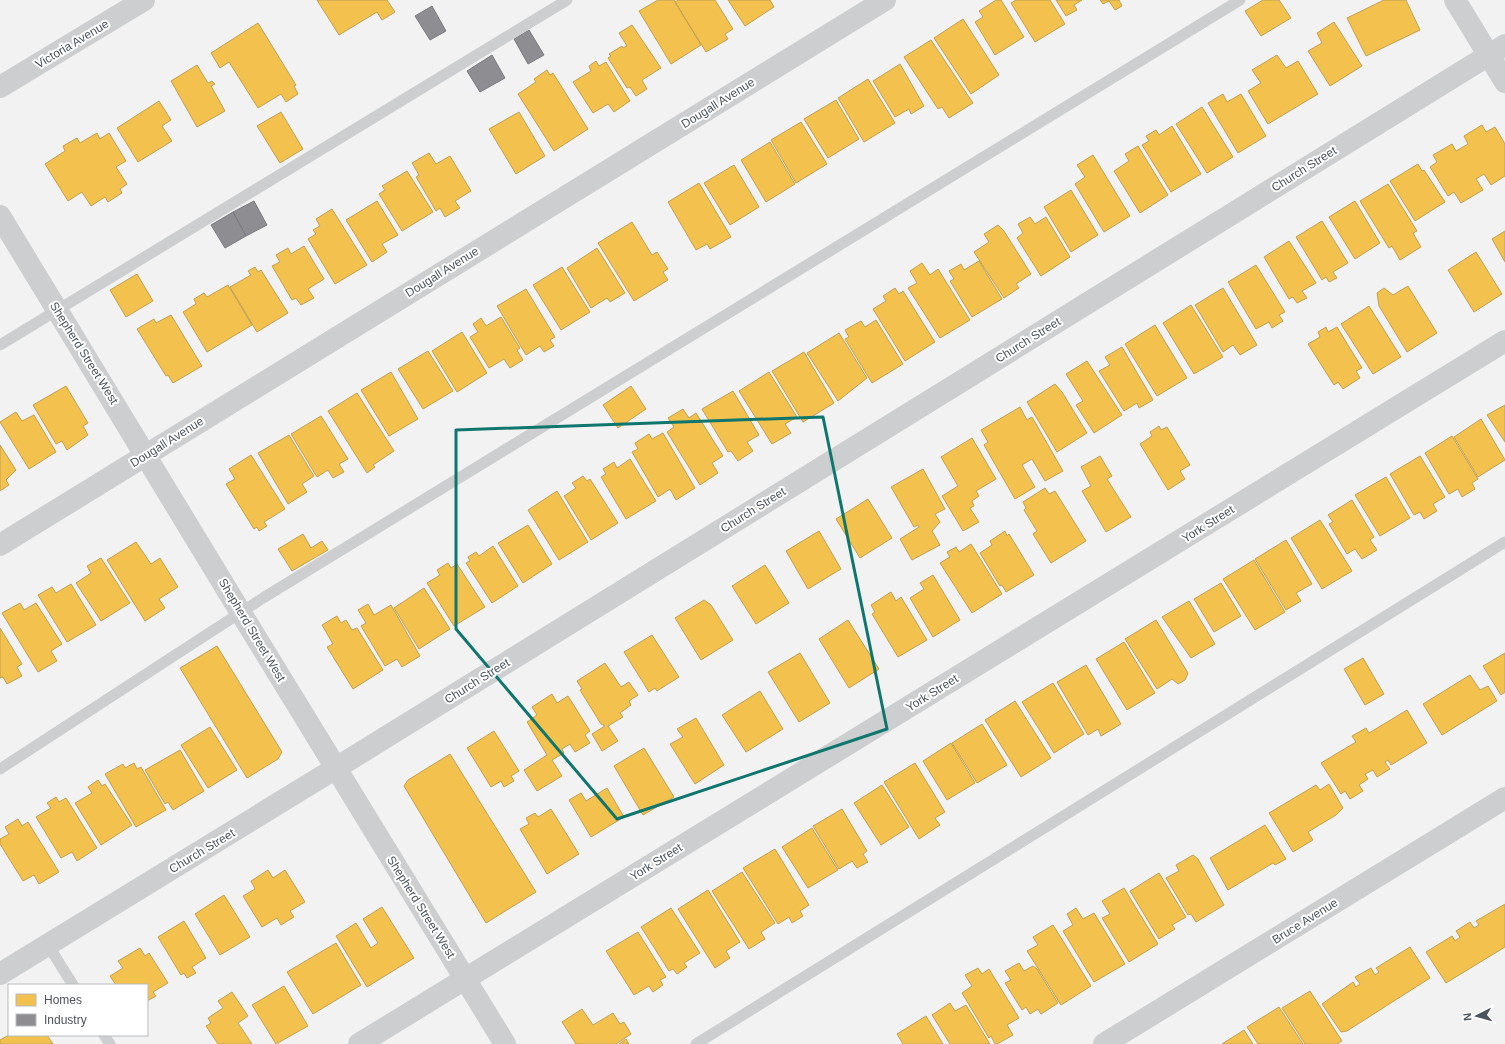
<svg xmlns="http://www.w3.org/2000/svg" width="1505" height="1044" font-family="Arial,sans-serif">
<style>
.homes{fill:#f2c14e;stroke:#c0a052}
.industry{fill:#8d8d92;stroke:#797c82}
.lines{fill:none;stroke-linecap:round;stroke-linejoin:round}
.service{stroke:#ccced0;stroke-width:11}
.minor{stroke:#ccced0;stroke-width:22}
.marked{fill:none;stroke:#0f766e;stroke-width:3;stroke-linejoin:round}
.labels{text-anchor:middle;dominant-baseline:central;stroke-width:4;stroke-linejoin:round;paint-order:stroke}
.street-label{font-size:12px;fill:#4b545d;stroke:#fff}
</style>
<rect width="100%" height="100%" fill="#f3f2f2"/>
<path class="homes" d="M317 0H387L395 12 382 20 377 12 339 35Z
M658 0H674L701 45 671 64 639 11Z
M678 0H715L733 29 725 34 728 39 706 52 675 2Z
M728 0H770L774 7 745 26Z
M996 0H1001L1024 37 995 55 975 22 983 17 979 11Z
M1016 0H1050L1065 24 1035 42 1011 3Z
M1056 0H1082L1074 5 1077 10 1066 16Z
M1100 0H1119L1122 6 1115 10 1109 1 1103 4Z
M1263 0H1279L1291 18 1261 36 1245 11Z
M1384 0H1406L1420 30 1366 56 1347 18Z
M963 19 999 75 971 94 934 38Z
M1334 22 1362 66 1330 86 1308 51 1322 43 1317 33Z
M258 23 296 85 294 86 298 94 286 102 281 94 258 108 229 62 220 68 211 53Z
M632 25 661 68 642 80 647 89 636 96 630 87 627 88 608 58 611 56 609 54 622 46 623 48 627 46 619 33Z
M931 40 973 103 949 118 942 107 938 109 904 57Z
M1277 55 1286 68 1298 61 1318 94 1268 124 1248 91 1261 83 1252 70Z
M596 61 599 66 606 62 630 101 614 112 608 104 593 113 573 82 591 71 589 66Z
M900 64 924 106 911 114 909 109 895 117 873 81Z
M197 65 208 83 212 81 215 84 211 86 225 111 197 127 171 81Z
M547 70 550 75 553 73 588 129 554 151 518 94 536 82 534 79Z
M868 79 895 123 864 142 838 98Z
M1223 94 1227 102 1241 94 1266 136 1238 153 1208 103Z
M836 100 859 139 828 158 804 119Z
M159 101 171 120 162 126 172 141 138 162 117 128Z
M1202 107 1233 157 1207 173 1176 124Z
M281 112 303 149 280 163 257 126Z
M519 112 545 156 516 174 489 129Z
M801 122 827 164 796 183 771 140Z
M1482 125 1486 132 1495 127 1505 144V176L1491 185 1484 174 1476 179 1483 190 1461 203 1454 192 1448 196 1430 167 1437 162 1433 155 1452 144 1456 151 1468 144 1464 136Z
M1172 126 1201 174 1171 192 1142 145 1149 141 1146 136 1156 130 1159 135Z
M97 133 100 139 109 133 126 161 116 167 127 184 120 189 122 193 108 202 105 197 91 206 82 192 68 201 45 164 65 151 63 146 77 138 80 143Z
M770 142 795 184 766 202 741 160Z
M1138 146 1168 195 1140 213 1114 171 1129 161 1125 154Z
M429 153 436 164 450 156 471 191 455 201 460 208 445 217 440 208 436 211 416 177 419 175 412 163Z
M1093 155 1130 216 1104 232 1075 184 1085 177 1077 165Z
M1418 164 1422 171 1424 170 1445 202 1415 221 1390 181Z
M734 165 759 207 730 225 704 183Z
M407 171 433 212 402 231 379 194 385 190 382 186Z
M699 183 731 237 710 249 707 244 696 250 668 202Z
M1388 184 1417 231 1413 233 1421 247 1400 260 1392 246 1389 248 1360 201Z
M1071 190 1098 235 1071 252 1044 207Z
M377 201 398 235 382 244 387 252 372 262 346 220Z
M1355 201 1380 243 1355 259 1329 217Z
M332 209 367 265 335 284 308 239 316 234 313 230 320 226 316 219Z
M1030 217 1035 224 1046 217 1070 257 1041 276 1017 238 1023 233 1018 224Z
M1322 221 1348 263 1333 272 1337 278 1329 282 1326 277 1322 280 1296 237Z
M632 222 652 255 657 252 668 269 663 272 668 280 634 301 598 243Z
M998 225 1004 231 1031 274 1016 284 1019 288 1004 298 974 252 989 242 984 234Z
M1505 231V262L1492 239Z
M1289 241 1316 283 1302 291 1307 298 1297 303 1293 297 1289 299 1264 257Z
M304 246 324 279 308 289 314 298 301 305 296 298 292 300 272 266 280 262 276 255 288 248 291 254Z
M597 248 625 293 610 302 607 298 591 308 567 268Z
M1476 252 1502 294 1474 312 1448 270Z
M979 261 1002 299 972 317 950 281 954 279 949 271 961 264 964 270Z
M922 263 930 275 938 269 970 320 940 338 908 288 917 283 910 271Z
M1256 265 1285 312 1279 315 1283 321 1272 328 1269 322 1256 329 1228 282Z
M255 267 258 272 261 270 288 313 257 332 230 287 251 275 248 271Z
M562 267 590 312 561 330 533 285Z
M137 274 153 301 126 317 110 290Z
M228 285 252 325 207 352 183 312 196 304 194 299 204 293 207 297Z
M1408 286 1437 333 1407 352 1379 306 1377 293 1384 288 1393 295Z
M895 288 899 294 903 291 935 342 905 361 873 309 886 301 883 296Z
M1223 288 1257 345 1240 355 1233 345 1223 352 1195 305Z
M526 289 555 337 550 340 554 346 544 352 540 346 526 355 497 306Z
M1191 305 1223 357 1194 374 1163 323Z
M1369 306 1401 357 1373 374 1341 324Z
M171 315 202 366 173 383 168 375 166 376 137 329 154 319 156 323Z
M501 317 520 348 517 350 523 360 510 368 504 359 489 368 470 337 478 332 473 324 481 318 486 326Z
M876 320 903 364 872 383 845 339 849 337 845 330 861 321 865 327Z
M1155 325 1187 378 1157 396 1125 344Z
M1326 327 1328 332 1337 327 1362 368 1356 371 1360 378 1343 389 1338 382 1334 385 1308 344 1320 337 1318 332Z
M462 332 487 373 457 392 432 351Z
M839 333 867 378 838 401 807 353Z
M1122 347 1153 400 1139 408 1137 403 1124 411 1099 371 1110 365 1105 357Z
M428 351 453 391 423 409 398 369Z
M804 352 834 403 803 422 772 371Z
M1087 361 1122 415 1094 433 1076 405 1083 401 1066 374Z
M391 372 418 419 389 436 361 390Z
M769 372 797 417 785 424 791 433 772 444 739 391Z
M1055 384 1062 392 1087 433 1057 452 1027 402Z
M66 386 88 423 83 426 88 435 67 450 62 441 56 444 33 405Z
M631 386 646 409 618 428 603 405Z
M733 391 759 435 747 442 753 451 738 461 731 451 728 452 702 409Z
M357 393 394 451 373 465 375 467 367 473 328 411Z
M1505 405V442L1487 415Z
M1020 407 1027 420 1032 417 1063 471 1045 481 1032 459 1022 465 1035 487 1015 499 984 445 988 442 981 430Z
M683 409 689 418 696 413 723 456 712 463 718 473 700 485 667 432 674 427 668 418Z
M16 412 22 421 34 415 56 452 29 469 0 422Z
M321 416 348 459 339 464 344 472 333 478 328 470 317 477 291 434Z
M1481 419 1505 460 1478 477 1454 437Z
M1159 426 1161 430 1167 427 1190 465 1180 471 1185 479 1168 490 1140 444 1152 436 1150 432Z
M663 433 695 488 676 500 670 489 658 497 632 452 638 449 635 443 649 434 652 439Z
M289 435 314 476 302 484 307 492 288 504 258 453Z
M1452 436 1478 479 1472 483 1475 489 1462 497 1458 489 1449 494 1425 453Z
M972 438 996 479 976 491 979 496 972 501 974 506 970 508 979 522 963 531 942 496 958 486 941 457Z
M0 445 16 470 6 480 9 485 0 491Z
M251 455 285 509 264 522 267 526 259 531 257 527 254 529 226 484 235 479 229 469Z
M1100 456 1112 476 1107 479 1131 517 1106 532 1082 491 1091 486 1081 467Z
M1420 456 1445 497 1433 504 1437 511 1424 519 1420 512 1414 515 1390 474Z
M630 459 656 501 626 519 601 477 606 474 603 469 614 462 617 468Z
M923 469 945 509 935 514 940 522 932 531 940 545 912 560 900 539 919 527 918 525 914 527 891 487Z
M583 476 587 481 590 479 618 523 591 540 564 496 576 488 572 483Z
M1386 477 1410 518 1380 536 1355 495Z
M1045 488 1049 494 1055 491 1086 541 1051 563 1033 534 1037 531 1024 510 1026 508 1023 502Z
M557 491 588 542 559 560 528 510Z
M868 499 892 538 860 558 836 519Z
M1352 500 1374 537 1370 540 1377 550 1362 559 1355 549 1347 554 1329 524 1333 522 1328 515Z
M1320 520 1352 571 1322 589 1291 538Z
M528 525 552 564 523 583 498 543Z
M819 531 841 569 808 589 786 551Z
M1005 531 1007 536 1009 534 1034 575 1006 592 1002 585 1000 586 980 553 992 545 990 541Z
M303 534 311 548 322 541 328 550 292 571 278 549Z
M1286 540 1312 584 1296 593 1301 601 1286 610 1255 559Z
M136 542 151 564 160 558 178 587 159 599 165 608 145 621 107 560Z
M971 544 1002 594 972 613 940 563 950 557 947 552 956 547 959 552Z
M493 546 518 586 492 603 466 563 470 561 468 557 476 552 479 556Z
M101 558 130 603 101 621 76 583 91 573 87 566Z
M1254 560 1285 612 1255 630 1223 579Z
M448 563 451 568 457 564 485 607 454 626 427 583 440 575 437 570Z
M765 565 789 603 756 624 732 586Z
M933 575 960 620 933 637 910 598 924 589 920 583Z
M1221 583 1241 616 1214 632 1194 599Z
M71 584 96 625 67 642 38 595 52 587 56 593Z
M424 588 450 629 419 649 394 608Z
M891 592 896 601 901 597 927 640 898 657 872 614 875 612 871 605Z
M704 600 711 605 733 640 701 660 675 618Z
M1189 601 1215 644 1191 658 1162 617Z
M20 603 24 610 36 603 62 644 51 651 57 661 38 672 2 613Z
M368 604 374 615 391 605 420 656 402 667 397 659 385 666 361 626 366 623 358 610Z
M337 616 341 623 346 620 352 630 357 628 383 670 353 689 327 647 333 644 322 625Z
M848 620 879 669 849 688 819 639Z
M1156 620 1188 673 1185 680 1178 684 1172 679 1157 689 1125 639Z
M0 628 22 664 17 667 22 676 7 684 3 677 0 678Z
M652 635 679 677 657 691 655 688 649 692 624 652Z
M1124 642 1155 693 1127 710 1096 659Z
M217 646 282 752 278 759 247 778 180 668Z
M800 653 830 703 799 722 768 672Z
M1505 653V692L1501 695 1483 666Z
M1363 658 1384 694 1365 705 1344 669Z
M605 663 621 687 629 682 638 695 629 701 631 705 620 713 623 717 608 726 618 741 602 751 592 734 605 726 601 724 580 690 582 689 577 681Z
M1086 665 1121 724 1101 736 1098 729 1088 735 1057 682Z
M1470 675 1480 690 1488 686 1497 701 1442 735 1423 704Z
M1053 683 1084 734 1054 753 1022 702Z
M760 691 783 729 746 752 722 715Z
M552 694 557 703 568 696 590 731 585 735 590 743 575 752 570 744 562 749 564 753 552 760 562 776 537 791 524 770 547 755 527 722 537 715 532 707Z
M1015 701 1051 758 1021 777 985 720Z
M1407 710 1427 743 1391 765 1388 760 1385 762 1390 769 1377 777 1373 770 1365 774 1368 779 1359 785 1363 791 1350 799 1345 791 1341 794 1321 763 1356 742 1352 736 1366 728 1369 733Z
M696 718 724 765 695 784 670 744 683 737 677 729Z
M982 724 1007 765 977 783 952 743Z
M210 727 237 770 208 788 181 745Z
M494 731 519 771 511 776 514 781 504 787 501 781 491 787 467 748Z
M951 743 975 783 947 800 923 761Z
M644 748 674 797 643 815 614 766Z
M180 750 204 791 173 810 168 802 165 804 145 770Z
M450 754 536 892 486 923 404 786 408 780Z
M134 763 137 769 141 767 166 810 136 827 105 774 123 764 125 768Z
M915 763 945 812 935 818 940 825 919 839 884 782Z
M98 780 102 786 105 784 132 825 101 845 75 803 92 793 88 787Z
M1329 784 1343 808 1336 815 1308 832 1313 840 1293 852 1269 813 1316 785 1320 790Z
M882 785 909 827 881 845 854 803Z
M607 788 624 817 591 837 569 800 581 793 586 801Z
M56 797 59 802 66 798 97 848 77 861 72 852 61 858 36 817 51 808 47 803Z
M551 809 579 854 547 874 520 829 529 824 526 818 535 813 538 817Z
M842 809 867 851 863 854 868 862 857 868 852 861 839 869 813 826Z
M18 819 22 826 28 822 59 872 39 884 34 875 23 881 0 844V839L9 834 5 827Z
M1265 825 1286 859 1275 865 1273 863 1228 890 1210 858Z
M812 828 838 870 808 888 782 847Z
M775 849 809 905 800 911 803 916 792 923 789 917 778 924 743 868Z
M1193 855 1198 859 1224 905 1196 922 1191 914 1188 915 1166 878 1179 871 1176 865Z
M268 870 273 878 285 870 305 902 290 911 294 917 281 925 277 918 262 927 243 896 255 889 251 881Z
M742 872 775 923 761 932 765 939 749 949 712 891Z
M1159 873 1186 917 1172 925 1175 929 1159 939 1130 891Z
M1124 888 1158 944 1129 962 1102 918 1110 914 1102 901Z
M708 890 740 942 726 951 730 958 715 968 678 909Z
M224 895 250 937 220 955 195 914Z
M1505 904V947L1446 983 1426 952 1452 936 1455 941 1460 937 1456 931 1470 922 1474 928 1479 925 1476 921Z
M382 907 414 958 367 987 336 936 356 923 371 948 378 943 363 919Z
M671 908 700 953 684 963 687 967 677 974 673 969 669 971 641 927Z
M1076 908 1083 919 1094 913 1125 964 1094 982 1063 931 1073 925 1067 914Z
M184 921 206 958 192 967 196 973 187 978 184 973 181 975 158 937Z
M1053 925 1091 986 1061 1005 1027 951 1038 945 1033 937Z
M638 932 666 977 660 980 663 985 653 992 649 986 634 995 606 951Z
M336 943 361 985 313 1014 287 972Z
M1410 947 1430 978 1347 1031 1341 1032 1322 1004 1353 982 1356 987 1360 984 1355 977 1371 968 1375 975 1379 972 1376 968Z
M140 948 145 956 149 953 168 983 153 992 156 996 147 1001V985H116L110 976 123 968 118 961Z
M1019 963 1024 971 1033 966 1037 969 1058 1003 1041 1014 1038 1009 1030 1014 1026 1007 1022 1010 1005 983 1011 980 1005 971Z
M978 968 982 974 989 969 1019 1018 1007 1025 1013 1035 997 1044H995L991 1036 989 1038 962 993 972 986 965 975Z
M284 986 308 1026 276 1044 252 1005Z
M1310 991 1342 1041 1338 1043 1339 1044H1305L1282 1008Z
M232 992 248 1016 238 1023 252 1044H218L206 1026 211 1023 208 1018 223 1008 218 1001Z
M950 1003 955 1011 966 1005 990 1044H950L932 1015Z
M1279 1007 1303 1044H1258L1247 1027Z
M582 1009 593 1025 613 1013 620 1024 624 1022 631 1034 616 1044H576L562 1022Z
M926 1016 943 1044H903L897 1034Z
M1244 1030 1253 1044H1222Z
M9 1035H47L53 1044H0V1040Z
M626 1039 629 1044H619Z"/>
<path class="industry" d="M432 6 446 31 430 40 415 16Z
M529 30 544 55 528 64 514 39Z
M492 55 505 78 480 92 467 71Z
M254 201 267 225 246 236 233 212Z
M233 212 246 236 225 248 211 225Z"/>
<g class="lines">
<path class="service" d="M0 345 567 0
M0 769 263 598 1240 0
M48 945 73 985
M104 1035 110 1044
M696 1044 1505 542"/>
<path class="minor" d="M1455 0 1505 82
M0 87 144 0
M0 216 241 613 505 1044
M0 545 885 0
M0 974 336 768 1505 45
M359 1044 1505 341
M1104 1044 1505 798"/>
</g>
<path class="marked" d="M823 417 887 729 617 819 456 629V430Z"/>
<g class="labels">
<g class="street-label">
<text transform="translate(72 44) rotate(-31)">Victoria Avenue</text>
<text transform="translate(718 103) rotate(-32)">Dougall Avenue</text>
<text transform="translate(1304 169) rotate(-32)">Church Street</text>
<text transform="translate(442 272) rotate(-32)">Dougall Avenue</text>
<text transform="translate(1028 340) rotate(-32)">Church Street</text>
<text transform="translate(84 353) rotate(58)">Shepherd Street West</text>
<text transform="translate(167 442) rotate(-32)">Dougall Avenue</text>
<text transform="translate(753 510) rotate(-32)">Church Street</text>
<text transform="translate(1208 524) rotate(-32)">York Street</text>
<text transform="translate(252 630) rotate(59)">Shepherd Street West</text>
<text transform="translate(477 681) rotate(-32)">Church Street</text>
<text transform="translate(932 693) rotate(-32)">York Street</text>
<text transform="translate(202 851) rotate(-31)">Church Street</text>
<text transform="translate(656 862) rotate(-32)">York Street</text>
<text transform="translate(421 907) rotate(58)">Shepherd Street West</text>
<text transform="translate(1305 921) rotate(-32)">Bruce Avenue</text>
</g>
</g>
<rect x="8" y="984" width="140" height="52" fill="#ffffff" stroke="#b7bbbe"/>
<rect x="16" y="994" width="20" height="12" fill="#f2c14e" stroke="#b7bbbe"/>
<text x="44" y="1004" font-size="12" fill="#4b545d">Homes</text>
<rect x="16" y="1014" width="20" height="12" fill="#8d8d92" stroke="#b7bbbe"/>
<text x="44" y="1024" font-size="12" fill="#4b545d">Industry</text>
<g transform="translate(1477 1016) rotate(264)" stroke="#ffffff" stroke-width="3" paint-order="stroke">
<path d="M0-3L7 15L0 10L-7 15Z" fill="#4b545d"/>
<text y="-6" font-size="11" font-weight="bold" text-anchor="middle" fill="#4b545d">N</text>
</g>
</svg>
